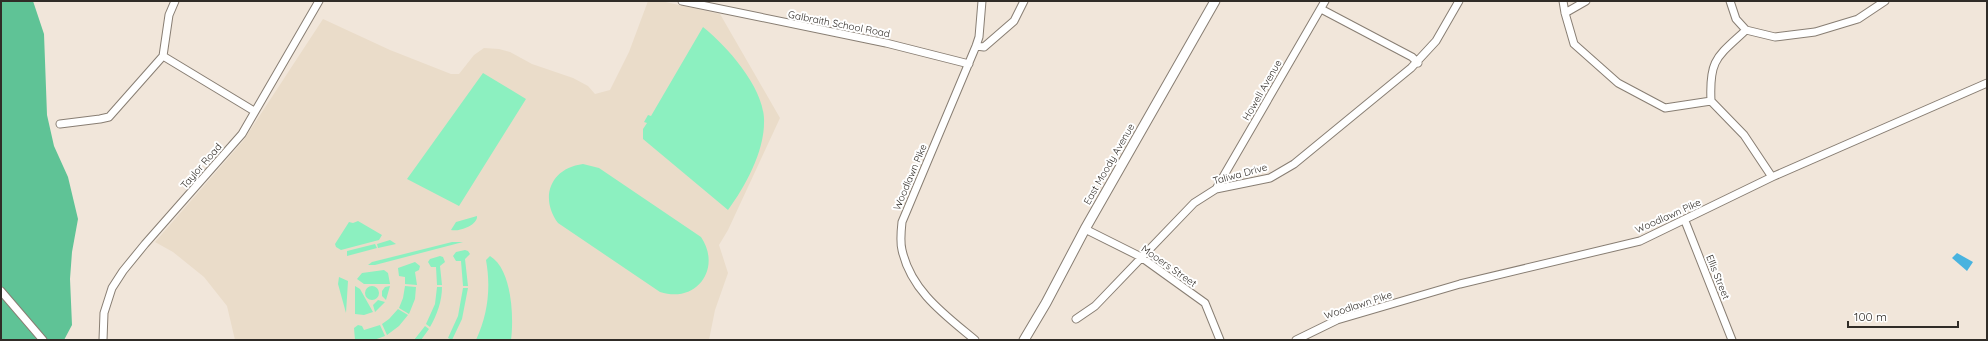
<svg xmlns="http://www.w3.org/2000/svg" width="1988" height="341" font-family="Quicksand,sans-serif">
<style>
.commercial{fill:#eadcc9}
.green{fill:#8cf0c0}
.forest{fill:#5fc396}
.water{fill:#48b3df}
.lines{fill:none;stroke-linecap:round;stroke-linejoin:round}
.minor-casing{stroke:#887e73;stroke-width:9}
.major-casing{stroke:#887e73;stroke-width:11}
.minor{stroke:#fff;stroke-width:7}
.major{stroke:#fff;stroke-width:9}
.labels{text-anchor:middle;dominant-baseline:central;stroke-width:4;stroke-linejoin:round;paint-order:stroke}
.street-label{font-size:10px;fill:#302c27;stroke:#fff}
</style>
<rect width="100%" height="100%" fill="#f1e6da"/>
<path class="commercial" d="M648 1H661L720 14 780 118 728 230 719 245 728 273 715 310 709 340H235L227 306 204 277 173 252 155 242 243 141 323 19 390 50 451 74H459L474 55 484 48 499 49 510 52 532 64 573 78 588 86 595 94 610 90 629 52Z"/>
<path class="green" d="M703 27C728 47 766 90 764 123 764 152 745 187 728 210L643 139V129L647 123 644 122 648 115 651 116Z
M483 73 526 99 459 206 407 179Z
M583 164 599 168 701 237C722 268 697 304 660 292L558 223C539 197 551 168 583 164Z
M477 216C478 225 459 232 451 230L456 222Z
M358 221 382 235 379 240 341 250 336 247 335 244 349 222 353 223Z
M390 240 396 244 378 248 377 244Z
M452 242H463L375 265H368L372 262Z
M375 244 377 248 347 256V251Z
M465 250 468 251 470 254 465 259 468 286H463L461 261H456L453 256 456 252Z
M440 256 443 257 445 262 440 266 442 285H437L436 267H431L428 262 430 259Z
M490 256C512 269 514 317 511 340H476C488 314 491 288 486 260Z
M415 262 420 266 419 270 415 272 417 285 405 284V277L399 276 398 268Z
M384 270 388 273 390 284H364L357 279 362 273Z
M339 277 348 281 346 313 338 284Z
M365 293a7 7 0 1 1 14 0a7 7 0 1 1-14 0Z
M355 286 360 289 373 312 364 315 355 314Z
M390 286 386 300 382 296V291L385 287Z
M405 286 416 287 415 299 409 314 399 308 403 298Z
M437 287H442C442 301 437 315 430 327L426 324 435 304Z
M463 288H468L462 319 452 340 448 338 458 316Z
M378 300 385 302 375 312 373 305Z
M398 309 408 315 399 326 387 335 382 324 389 319Z
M358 325 362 326 364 330 380 325 385 336 374 340H355L354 328Z
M425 326 429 329 421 340H414Z"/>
<path class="forest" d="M1 1H33L44 34 47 115 54 146 68 177 78 219 72 252 70 279 72 325 64 340H1Z"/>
<path class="water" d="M1957 253 1973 262 1967 271 1952 258Z"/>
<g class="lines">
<defs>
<path id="minor" d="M682 1 886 43 969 64
M1563 1 1565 13 1574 44 1618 83 1665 108 1711 101 1744 135 1772 177
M1730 1 1736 19 1746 30
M1321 9 1412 57 1418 63
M1565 13 1586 1
M976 46 984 47 1014 21 1024 1
M163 56 254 111
M163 56 169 15 175 1
M1711 101C1709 59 1717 57 1746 30L1775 37 1815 32 1858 19 1885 1
M60 124 100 119 109 117 163 56
M1216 189 1325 1
M1685 221 1732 340
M1085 229 1141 257 1205 303 1220 340
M1 291 43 340
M1076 319 1095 306 1194 203 1216 189 1270 178 1294 164 1411 68 1436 41 1459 1
M103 340 104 313 112 288 123 271 145 244 242 134 319 1
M975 340C945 315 911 291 902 250 900 242 901 231 902 222L976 46 979 37 982 1
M1296 340 1337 320 1460 284 1640 241 1772 177 1987 83"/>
<path id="major" d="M1024 340 1046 303 1085 229 1215 1"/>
</defs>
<use href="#minor" class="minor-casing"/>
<use href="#major" class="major-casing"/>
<use href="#minor" class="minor"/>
<use href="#major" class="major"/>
</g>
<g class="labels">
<g class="street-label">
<text transform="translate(839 24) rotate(11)">Galbraith School Road</text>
<text transform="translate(1262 90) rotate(-60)">Howell Avenue</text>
<text transform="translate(1109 164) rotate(-60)">East Moody Avenue</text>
<text transform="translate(201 166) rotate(-49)">Taylor Road</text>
<text transform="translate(1240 174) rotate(-15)">Taliwa Drive</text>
<text transform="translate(910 177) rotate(-67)">Woodlawn Pike</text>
<text transform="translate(1668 216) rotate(-24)">Woodlawn Pike</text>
<text transform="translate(1169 266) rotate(35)">Mooers Street</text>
<text transform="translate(1718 277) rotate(68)">Ellis Street</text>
<text transform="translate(1358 305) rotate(-18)">Woodlawn Pike</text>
</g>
</g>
<rect width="1988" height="341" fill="none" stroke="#302c27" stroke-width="4"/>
<path d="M1848 321v6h110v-6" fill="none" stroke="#302c27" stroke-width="2"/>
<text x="1854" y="321" font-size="12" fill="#302c27" stroke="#ffffff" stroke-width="3" paint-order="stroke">100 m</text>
</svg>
